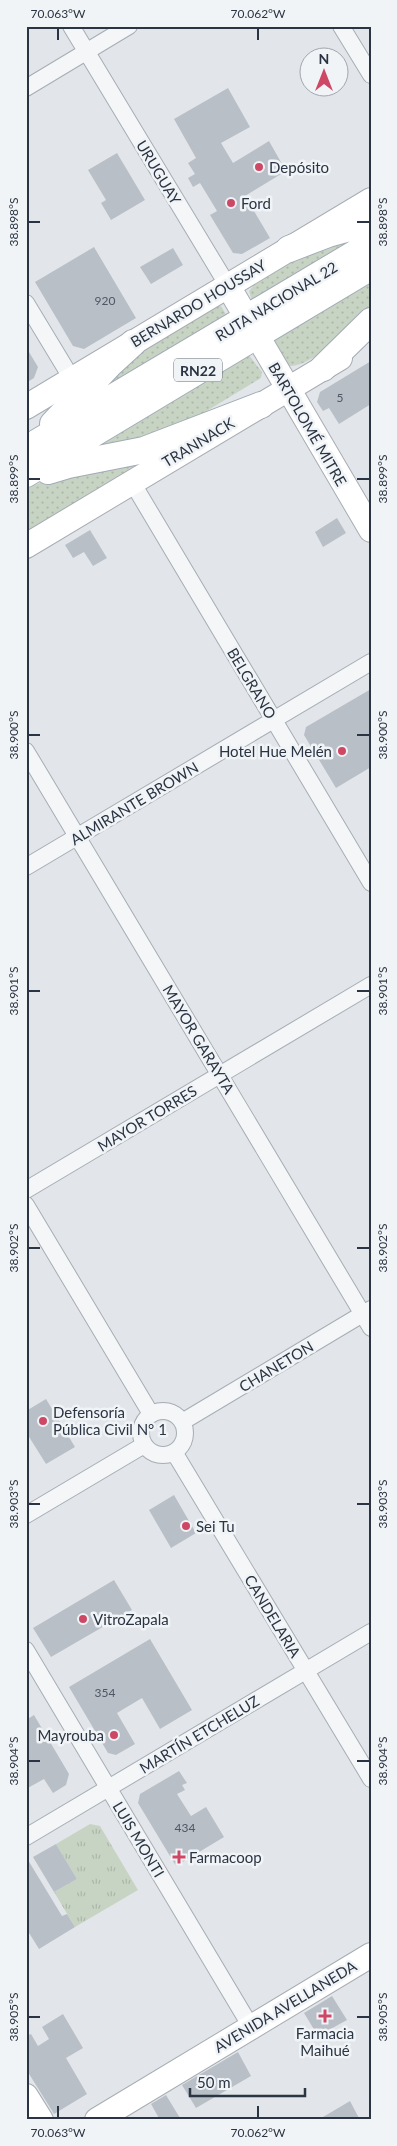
<svg xmlns="http://www.w3.org/2000/svg" width="397" height="2146" font-family="Lato,sans-serif">
<style>
.grass{fill:url(#grass-tufts)}
.garden{fill:url(#garden-dots)}
.building{fill:#b9bfc7}
.lines{fill:none;stroke-linecap:round;stroke-linejoin:round}
.street-casing{stroke:#a7adb4;stroke-width:18}
.secondary-casing{stroke:#a7adb4;stroke-width:26}
.primary-casing{stroke:#a1abb6;stroke-width:28}
.street{stroke:#f4f6f8;stroke-width:16}
.secondary{stroke:#fff;stroke-width:24}
.primary{stroke:#fff;stroke-width:26}
.ticks{fill:none;stroke:#2a3442;stroke-width:2}
.poi-dot{fill:#ce4865;stroke:#f1f4f7;stroke-width:2}
.labels{text-anchor:middle;dominant-baseline:central;stroke-width:5;stroke-linejoin:round;paint-order:stroke}
.number-label{font-size:12px;fill:#4e5763}
.shield{fill:#f1f4f7;stroke:#666e78;stroke-width:1}
.shield-label{font-size:14px;font-weight:bold;fill:#2a3442}
.poi-label{font-size:15px;fill:#2a3442;stroke:#f1f4f7;text-anchor:start}
.street-label{font-size:15px;fill:#2a3442;stroke:#f1f4f7}
.neatline{fill:none;stroke:#2a3442;stroke-width:2}
.ticks-label{font-size:12px;text-anchor:middle;fill:#2a3442}
</style>
<defs>
<pattern id="grass-tufts" width="24" height="20" patternUnits="userSpaceOnUse" patternTransform="scale(1.25)"><rect width="24" height="20" fill="#c8d4c3"/><path d="M3 7l-1-3M5 7V3M7 7l1-3M15 17l-1-3M17 17v-4M19 17l1-3" fill="none" stroke="#acb7a9"/></pattern>
<pattern id="garden-dots" width="8" height="8" patternUnits="userSpaceOnUse" patternTransform="scale(1.25)"><rect width="8" height="8" fill="#c8d4c3"/><path d="M2 2h.1M6 6h.1" fill="none" stroke="#acb7a9" stroke-width="1.8" stroke-linecap="round"/></pattern>
</defs>
<rect width="100%" height="100%" fill="#e2e6ea"/>
<path class="grass" d="M90 1824 100 1826 138 1890 75 1927 54 1892 77 1879 56 1844Z"/>
<path class="garden" d="M371 234 252 301 249 291 254 285 324 242Z
M371 277V313C357 325 303 374 286 365L273 344 274 337Z
M215 306H221L227 316 70 414 118 364Z
M248 354 262 372 261 378 182 426 75 457Z
M189 438 26 535V489L42 482Z"/>
<path class="building" d="M228 88 250 127 221 143 233 163 269 141 286 171 245 196 270 238 242 254 233 253 210 215 217 211 200 183 193 187 188 178 195 174 188 163 196 158 174 119Z
M117 153 145 200 111 220 101 203 106 200 88 170Z
M94 247 136 318 84 349 73 346 35 282Z
M173 248 183 265 151 284 140 267Z
M26 347 38 367 34 378 26 383Z
M371 361V404L339 424 329 408 323 411 317 402 320 392Z
M337 518 346 533 323 547 315 532Z
M90 530 107 558 93 566 84 552 73 558 65 545Z
M371 689V767L336 788 304 735 306 727Z
M46 1399 75 1447 46 1464 26 1432V1411Z
M174 1495 196 1533 171 1548 149 1510Z
M114 1580 132 1610 51 1657 33 1628Z
M150 1639 192 1710 160 1729 142 1698 117 1713 135 1744 116 1755 108 1753 69 1687Z
M34 1715 69 1774 66 1785 53 1793 44 1779 26 1789V1720Z
M179 1771 187 1783 182 1785 185 1790 177 1794 191 1816 206 1807 224 1837 176 1866 138 1803 140 1794Z
M56 1844 77 1879 54 1892 33 1857Z
M28 1860 62 1916 67 1914 75 1927 39 1949 26 1928V1861Z
M332 1996 347 2020 318 2036 304 2013Z
M63 2014 83 2048 66 2058 87 2094 54 2114 26 2069V2036L31 2034 38 2046 49 2039 42 2027Z
M238 2052 251 2076 196 2108 182 2085Z
M166 2095 180 2118 176 2120H160L151 2104Z
M350 2101 360 2120H318Z"/>
<g class="lines">
<defs>
<path id="street" d="M71 26 228 286
M341 26 371 75
M26 88 129 26
M26 303 72 379
M132 482 371 883
M26 751 371 1328
M26 867 371 662
M26 1190 371 985
M26 1205 151 1414
M141 1433a22 22 0 1 1 44 0a22 22 0 1 1-44 0Z
M182 1422 371 1309
M174 1452 371 1779
M26 1515 144 1445
M26 1650 251 2027
M26 1837 371 1632"/>
<path id="secondary" d="M228 286 371 530
M26 407 371 200
M26 546 340 358
M26 2096 41 2120
M97 2120 371 1955"/>
<path id="primary" d="M289 249 328 234 371 222
M323 368 371 321
M53 424 109 365 133 343
M26 449 371 244
M48 471 68 465 144 450 261 405
M26 474 371 267"/>
</defs>
<use href="#street" class="street-casing"/>
<use href="#secondary" class="secondary-casing"/>
<use href="#primary" class="primary-casing"/>
<use href="#street" class="street"/>
<use href="#secondary" class="secondary"/>
<use href="#primary" class="primary"/>
</g>
<path class="ticks" d="M58 28V40M258 28V40M28 222H40M357 222H370M28 479H40M357 479H370M28 735H40M357 735H370M28 991H40M357 991H370M28 1248H40M357 1248H370M28 1504H40M357 1504H370M28 1761H40M357 1761H370M28 2017H40M357 2017H370M58 2106V2118M258 2106V2118"/>
<g class="poi-dot">
<circle cx="259" cy="167" r="5"/>
<circle cx="231" cy="203" r="5"/>
<circle cx="342" cy="751" r="5"/>
<circle cx="43" cy="1421" r="5"/>
<circle cx="186" cy="1526" r="5"/>
<circle cx="83" cy="1619" r="5"/>
<circle cx="114" cy="1735" r="5"/>
<path d="M176.5 1849.5h5v5h5v5h-5v5h-5v-5h-5v-5h5z"/>
<path d="M322.5 2008.5h5v5h5v5h-5v5h-5v-5h-5v-5h5z"/>
</g>
<g class="labels">
<g class="number-label">
<text x="105" y="300">920</text>
<text x="340" y="397">5</text>
<text x="105" y="1692">354</text>
<text x="185" y="1827">434</text>
</g>
<rect class="shield" x="174" y="358.5" width="48" height="23" rx="4"/>
<g class="shield-label">
<text x="198" y="370">RN22</text>
</g>
<g class="poi-label">
<text x="269" y="167">Depósito</text>
<text x="241" y="203">Ford</text>
<text x="332" y="751" text-anchor="end">Hotel Hue Melén</text>
<text x="53" y="1412">Defensoría<tspan x="53" dy="17">Pública Civil N° 1</tspan></text>
<text x="196" y="1526">Sei Tu</text>
<text x="93" y="1619">VitroZapala</text>
<text x="104" y="1735" text-anchor="end">Mayrouba</text>
<text x="189" y="1857">Farmacoop</text>
<text x="325" y="2033" text-anchor="middle">Farmacia<tspan x="325" dy="17">Maihué</tspan></text>
</g>
<g class="street-label">
<text transform="translate(159 172) rotate(59)">URUGUAY</text>
<text transform="translate(276 301) rotate(-31)">RUTA NACIONAL 22</text>
<text transform="translate(198 303) rotate(-31)">BERNARDO HOUSSAY</text>
<text transform="translate(308 424) rotate(60)">BARTOLOMÉ MITRE</text>
<text transform="translate(198 442) rotate(-31)">TRANNACK</text>
<text transform="translate(252 683) rotate(59)">BELGRANO</text>
<text transform="translate(134 803) rotate(-31)">ALMIRANTE BROWN</text>
<text transform="translate(199 1039) rotate(59)">MAYOR GARAYTA</text>
<text transform="translate(147 1118) rotate(-31)">MAYOR TORRES</text>
<text transform="translate(276 1366) rotate(-31)">CHANETON</text>
<text transform="translate(273 1616) rotate(59)">CANDELARIA</text>
<text transform="translate(199 1734) rotate(-31)">MARTÍN ETCHELUZ</text>
<text transform="translate(139 1839) rotate(59)">LUIS MONTI</text>
<text transform="translate(285 2006) rotate(-31)">AVENIDA AVELLANEDA</text>
</g>
</g>
<rect width="397" height="2146" fill="none" stroke="#f1f4f7" stroke-width="55"/>
<g transform="translate(324 72)"><circle r="24" fill="#f1f4f7" stroke="#a1a7af"/>
<path d="M0-4L9 19L0 12L-9 19Z" fill="#ce4865"/>
<text y="-8" font-size="14" font-weight="bold" text-anchor="middle" fill="#2a3442">N</text>
</g>
<path d="M190 2088v8h115v-8" fill="none" stroke="#2a3442" stroke-width="2.5"/>
<text x="197" y="2088" font-size="15" fill="#2a3442" stroke="#f1f4f7" stroke-width="4" paint-order="stroke">50 m</text>
<rect x="28" y="28" width="342" height="2090" class="neatline"/>
<g class="ticks-label">
<text x="58" y="18">70.063°W</text>
<text x="258" y="18">70.062°W</text>
<text transform="translate(14 222) rotate(-90)" y="4">38.898°S</text>
<text transform="translate(383 222) rotate(-90)" y="4">38.898°S</text>
<text transform="translate(14 479) rotate(-90)" y="4">38.899°S</text>
<text transform="translate(383 479) rotate(-90)" y="4">38.899°S</text>
<text transform="translate(14 735) rotate(-90)" y="4">38.900°S</text>
<text transform="translate(383 735) rotate(-90)" y="4">38.900°S</text>
<text transform="translate(14 991) rotate(-90)" y="4">38.901°S</text>
<text transform="translate(383 991) rotate(-90)" y="4">38.901°S</text>
<text transform="translate(14 1248) rotate(-90)" y="4">38.902°S</text>
<text transform="translate(383 1248) rotate(-90)" y="4">38.902°S</text>
<text transform="translate(14 1504) rotate(-90)" y="4">38.903°S</text>
<text transform="translate(383 1504) rotate(-90)" y="4">38.903°S</text>
<text transform="translate(14 1761) rotate(-90)" y="4">38.904°S</text>
<text transform="translate(383 1761) rotate(-90)" y="4">38.904°S</text>
<text transform="translate(14 2017) rotate(-90)" y="4">38.905°S</text>
<text transform="translate(383 2017) rotate(-90)" y="4">38.905°S</text>
<text x="58" y="2137">70.063°W</text>
<text x="258" y="2137">70.062°W</text>
</g>
</svg>
